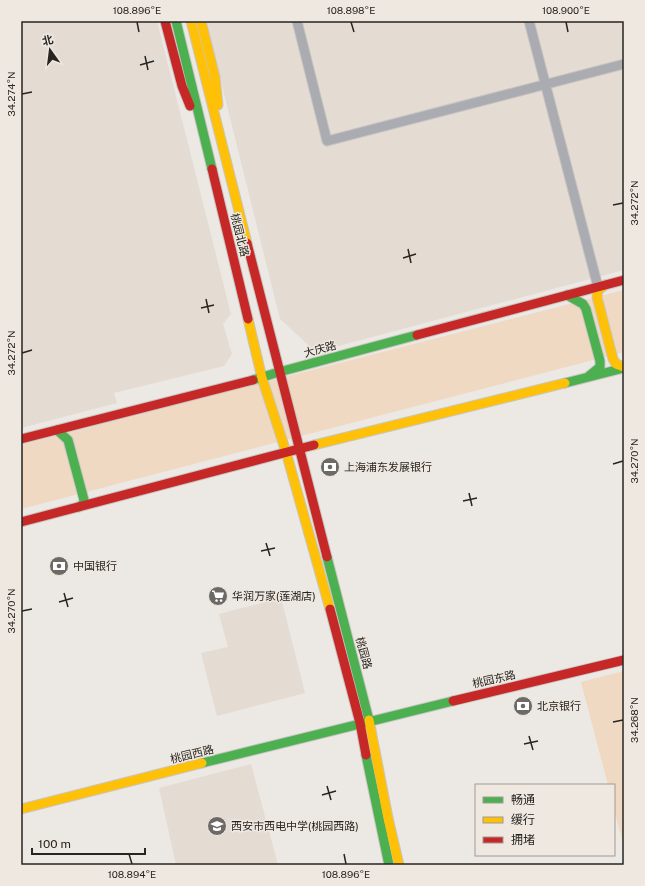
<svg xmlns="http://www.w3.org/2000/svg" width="645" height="886" font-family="'Public Sans','Noto Sans SC',sans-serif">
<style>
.built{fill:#e4dbd3}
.green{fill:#efd9c2}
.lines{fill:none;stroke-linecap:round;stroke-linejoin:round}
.street-casing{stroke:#c8c5c2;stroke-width:11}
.fast-casing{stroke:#c8c5c2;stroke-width:11}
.slow-casing{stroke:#c8c5c2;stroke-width:11}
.jam-casing{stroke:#c8c5c2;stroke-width:11}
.street{stroke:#abacb2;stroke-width:9}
.fast{stroke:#4caf50;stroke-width:9}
.slow{stroke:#ffc107;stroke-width:9}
.jam{stroke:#c62828;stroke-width:9}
.ticks{fill:none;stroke:#272522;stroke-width:1.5}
.labels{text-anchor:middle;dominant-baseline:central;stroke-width:3;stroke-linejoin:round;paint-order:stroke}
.street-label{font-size:11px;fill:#272522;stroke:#efe8e0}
.poi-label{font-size:11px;fill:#272522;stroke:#efe8e0;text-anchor:start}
.neatline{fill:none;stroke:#272522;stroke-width:1.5}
.ticks-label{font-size:10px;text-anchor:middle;fill:#272522}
</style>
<rect width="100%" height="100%" fill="#ece8e4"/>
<path class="built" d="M21 21H157L231 314 223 324 232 354 224 366 114 393 117 403 21 428Z
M206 21H624V270L316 352 280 319Z
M281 598 305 693 217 716 201 653 228 647 219 614Z
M251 764 278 865H176L159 788Z"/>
<path class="green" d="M624 290V352L21 509V445Z
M624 671V847L614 809V785H608L581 682Z"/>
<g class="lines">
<defs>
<path id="street" d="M297 21 327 141 624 64
M529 21 598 287"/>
<path id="fast" d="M176 21 212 169
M567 295 583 304 586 309 600 361V367L589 376
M253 380 279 372 417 335
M565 383 624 368
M57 430 68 440 84 500 83 504 79 507
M327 557 369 720
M366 755 389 865
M202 763 453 701"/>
<path id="slow" d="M191 21 247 243
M201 21 215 77 218 105
M605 285 598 290 597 297 613 359 616 364 624 367
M248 319 262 378 286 452 330 609
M314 445 565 383
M369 720 388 818 399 865
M21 809 202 763"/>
<path id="jam" d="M165 21 182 86 190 106
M212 169 248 319
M247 243 327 557
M417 335 624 280
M21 439 253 380
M21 522 314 445
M330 609 360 723 366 755
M453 701 624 660"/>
</defs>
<use href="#street" class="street-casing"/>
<use href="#fast" class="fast-casing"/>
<use href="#slow" class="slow-casing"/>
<use href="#jam" class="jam-casing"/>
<use href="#street" class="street"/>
<use href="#fast" class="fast"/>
<use href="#slow" class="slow"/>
<use href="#jam" class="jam"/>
</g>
<path class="ticks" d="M137 22 139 32M351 22 354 32M566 22 568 32M145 56 148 70M140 65 154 61M22 94 32 92M613 205 623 203M408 249 411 263M403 258 416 254M206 299 209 313M201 308 214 305M22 353 32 350M613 464 623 461M469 493 472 506M463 501 477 498M266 543 270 556M261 551 275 548M64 593 68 607M59 602 73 598M22 611 32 609M613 722 623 720M529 736 533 750M524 744 538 741M327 786 331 800M322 795 336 791M129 854 132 864M344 854 346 864"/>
<defs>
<symbol id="bank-disc" viewBox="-11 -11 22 22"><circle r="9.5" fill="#6c6966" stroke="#efe8e0"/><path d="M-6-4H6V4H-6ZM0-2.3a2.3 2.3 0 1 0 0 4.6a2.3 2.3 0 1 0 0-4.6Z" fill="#fff"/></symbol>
<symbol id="supermarket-disc" viewBox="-11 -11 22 22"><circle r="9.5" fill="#6c6966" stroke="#efe8e0"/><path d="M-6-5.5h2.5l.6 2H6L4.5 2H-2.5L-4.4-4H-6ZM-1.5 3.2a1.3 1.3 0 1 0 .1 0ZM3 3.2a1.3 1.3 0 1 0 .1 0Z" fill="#fff"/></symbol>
<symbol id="school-disc" viewBox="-11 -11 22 22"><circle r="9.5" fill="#6c6966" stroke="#efe8e0"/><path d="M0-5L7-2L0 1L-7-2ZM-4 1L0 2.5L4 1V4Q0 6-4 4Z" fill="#fff"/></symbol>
</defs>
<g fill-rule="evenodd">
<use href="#bank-disc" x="319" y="456" width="22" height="22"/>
<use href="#bank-disc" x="48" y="555" width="22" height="22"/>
<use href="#supermarket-disc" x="207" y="585" width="22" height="22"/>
<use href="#bank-disc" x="512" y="695" width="22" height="22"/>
<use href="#school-disc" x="206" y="815" width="22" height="22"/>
</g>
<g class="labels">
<g class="street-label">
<text transform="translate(240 235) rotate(76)">桃园北路</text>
<text transform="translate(320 349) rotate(-15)">大庆路</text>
<text transform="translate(364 653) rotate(75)">桃园路</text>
<text transform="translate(494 679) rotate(-13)">桃园东路</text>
<text transform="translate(192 754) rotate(-14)">桃园西路</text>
</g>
<g class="poi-label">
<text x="344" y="467">上海浦东发展银行</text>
<text x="73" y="566">中国银行</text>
<text x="232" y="596">华润万家(莲湖店)</text>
<text x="537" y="706">北京银行</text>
<text x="231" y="826">西安市西电中学(桃园西路)</text>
</g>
</g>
<rect width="645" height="886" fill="none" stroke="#efe8e0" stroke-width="44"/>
<rect x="475" y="784" width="140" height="72" fill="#efe8e0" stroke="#9f9a94"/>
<rect x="483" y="797" width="20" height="6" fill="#4caf50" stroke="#9f9a94"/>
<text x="511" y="804" font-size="12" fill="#272522">畅通</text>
<rect x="483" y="817" width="20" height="6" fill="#ffc107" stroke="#9f9a94"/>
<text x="511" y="824" font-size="12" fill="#272522">缓行</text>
<rect x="483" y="837" width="20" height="6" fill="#c62828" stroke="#9f9a94"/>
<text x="511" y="844" font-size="12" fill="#272522">拥堵</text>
<g transform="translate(50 50) rotate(346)" stroke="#efe8e0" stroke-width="3" paint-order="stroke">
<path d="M0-3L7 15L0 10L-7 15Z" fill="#272522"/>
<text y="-6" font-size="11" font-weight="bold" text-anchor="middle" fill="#272522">北</text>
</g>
<path d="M32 848v6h113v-6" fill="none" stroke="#272522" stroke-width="2"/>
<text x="38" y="848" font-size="12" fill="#272522" stroke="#efe8e0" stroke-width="3" paint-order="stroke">100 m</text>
<rect x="22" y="22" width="601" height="842" class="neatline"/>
<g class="ticks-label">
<text x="137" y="14">108.896°E</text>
<text x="351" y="14">108.898°E</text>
<text x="566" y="14">108.900°E</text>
<text transform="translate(11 94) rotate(-90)" y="4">34.274°N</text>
<text transform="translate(634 203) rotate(-90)" y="4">34.272°N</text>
<text transform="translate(11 353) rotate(-90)" y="4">34.272°N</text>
<text transform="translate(634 461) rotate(-90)" y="4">34.270°N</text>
<text transform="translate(11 611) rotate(-90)" y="4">34.270°N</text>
<text transform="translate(634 720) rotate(-90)" y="4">34.268°N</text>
<text x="132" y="878">108.894°E</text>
<text x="346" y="878">108.896°E</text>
</g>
</svg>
